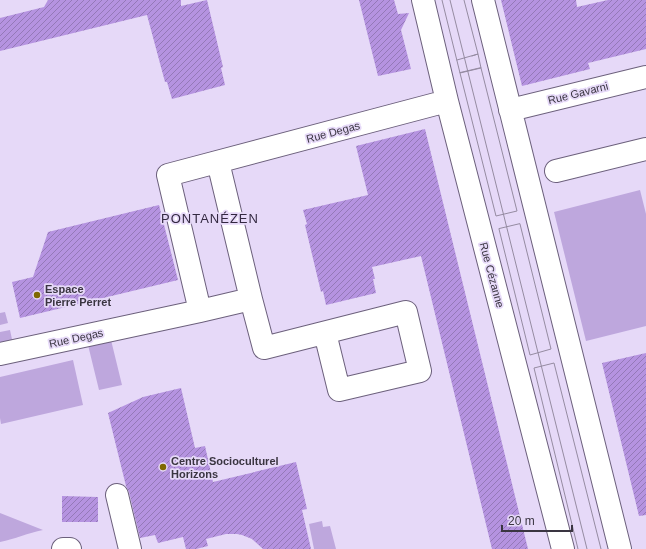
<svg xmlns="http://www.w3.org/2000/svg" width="646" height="549" font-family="Arial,sans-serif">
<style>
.green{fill:#bea7dd}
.building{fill:url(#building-hatch)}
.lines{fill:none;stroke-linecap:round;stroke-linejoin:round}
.minor-casing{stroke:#6c607c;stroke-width:24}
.minor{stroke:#fff;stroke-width:22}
.tram{stroke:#958ba1;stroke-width:1}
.poi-dot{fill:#7f6800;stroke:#e6d9f8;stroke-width:1.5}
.labels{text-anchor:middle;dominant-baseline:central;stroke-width:3.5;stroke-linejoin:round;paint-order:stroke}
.street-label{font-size:11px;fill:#3a3541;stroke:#e6d9f8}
.poi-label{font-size:11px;font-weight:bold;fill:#3a3541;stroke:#e6d9f8;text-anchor:start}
.quarter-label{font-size:13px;letter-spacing:1px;fill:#332941;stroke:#e6d9f8}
</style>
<defs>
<pattern id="building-hatch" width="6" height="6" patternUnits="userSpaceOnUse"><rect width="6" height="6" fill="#b593e0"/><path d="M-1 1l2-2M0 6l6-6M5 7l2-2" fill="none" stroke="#9479b7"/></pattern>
</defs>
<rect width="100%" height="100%" fill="#e6d9f8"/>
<path class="green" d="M640 190 646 214V326L586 341 554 212Z
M5 312 8 323 0 325V313Z
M10 330 13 344 0 347V332Z
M111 340 122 385 99 390 88 345Z
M73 360 83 405 1 424 0 418V377Z
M0 513 43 530C28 533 15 539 0 542Z
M322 521 323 527 330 526 336 549H314L309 524Z"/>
<path class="building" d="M48 0H181V6L207 0 223 67 221 68 225 85 172 99 167 82H165L147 15 0 51V18L44 7Z
M359 0H394L398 14 409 13 401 30 411 69 378 76Z
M501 0H576L577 7 608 0H646V49L588 63 590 69 522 86Z
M425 129 458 264 528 549H492L421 256 372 267 375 279H373L376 293 326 305 323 291 321 292 305 225 307 224 303 210 368 195 356 146Z
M159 205 178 280 20 318 12 282 33 277 48 232Z
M646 353V515L639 516 602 363Z
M181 388 195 448 205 446 213 482 296 462 307 509 302 510 311 549H263L252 539 242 535 237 534H226L206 539 208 546 196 549H186L183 537 158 543 155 535 140 538 129 492 126 486 108 413 143 397Z
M62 496 98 497V522H62Z"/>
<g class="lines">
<defs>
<path id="minor" d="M423 0 447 101 563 549
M483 0 620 549
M510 110 646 77
M556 171 646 149
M251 299 264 348 406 312 420 371 339 390 325 333
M200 311 168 175 447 101
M0 354 200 311 251 299 218 162
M117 495 130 549
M63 549H70"/>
</defs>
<use href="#minor" class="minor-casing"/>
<use href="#minor" class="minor"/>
<path class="tram" d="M442 0 460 73 481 68 478 54 457 60
M450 0 587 549
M464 0 478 54 472 56
M481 68 517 211 496 216 460 73Z
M520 224 551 349 530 355 499 229Z
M578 549 534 368 554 363 601 549"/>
</g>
<g class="poi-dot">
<circle cx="37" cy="295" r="4"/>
<circle cx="163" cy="467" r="4"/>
</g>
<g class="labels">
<g class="street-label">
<text transform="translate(578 93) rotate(-14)">Rue Gavarni</text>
<text transform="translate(333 132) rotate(-15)">Rue Degas</text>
<text transform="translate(492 275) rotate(75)">Rue Cézanne</text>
<text transform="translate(76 338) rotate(-12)">Rue Degas</text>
</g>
<g class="poi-label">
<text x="45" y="289">Espace<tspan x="45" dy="13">Pierre Perret</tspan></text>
<text x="171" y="461">Centre Socioculturel<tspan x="171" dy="13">Horizons</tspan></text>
</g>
<g class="quarter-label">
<text x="210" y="218">PONTANÉZEN</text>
</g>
</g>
<path d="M502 525v6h70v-6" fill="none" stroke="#3a3541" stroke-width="2"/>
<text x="508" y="525" font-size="12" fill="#3a3541" stroke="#e6d9f8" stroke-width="3" paint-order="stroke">20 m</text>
</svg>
